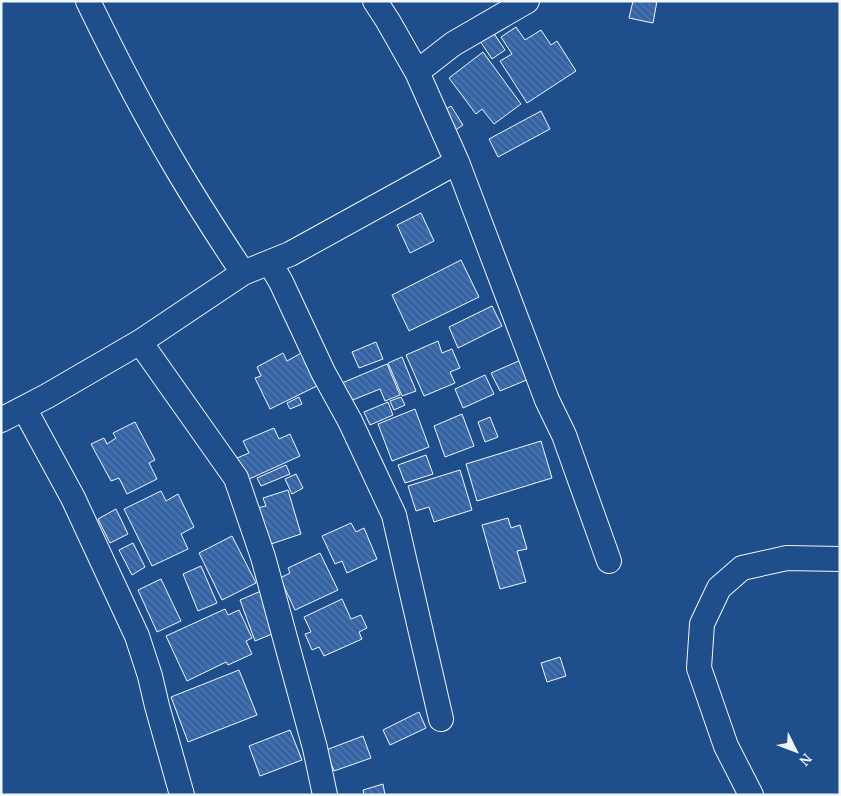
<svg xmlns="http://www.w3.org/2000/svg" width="841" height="796" font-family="'PT Serif',serif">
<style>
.building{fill:url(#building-back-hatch);stroke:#f2f6ff}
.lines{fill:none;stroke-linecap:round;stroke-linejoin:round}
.minor-casing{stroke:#f2f6ff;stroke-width:26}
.minor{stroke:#1f4e8c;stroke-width:24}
</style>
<defs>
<pattern id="building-back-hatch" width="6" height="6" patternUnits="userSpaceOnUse" patternTransform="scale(1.25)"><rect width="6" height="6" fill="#3563a3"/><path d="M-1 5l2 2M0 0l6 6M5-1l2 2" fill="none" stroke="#537ab1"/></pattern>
</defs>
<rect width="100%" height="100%" fill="#1f4e8c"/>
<path class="building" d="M633 1H657L653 23 629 18Z
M516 27 525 40 541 30 551 45 557 41 576 71 527 103 500 61 512 54 501 37Z
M493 32 505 50 492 59 480 41Z
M483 52 521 104 494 124 482 109 476 114 449 78Z
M451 106 463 125 451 133 438 114Z
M541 111 550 129 498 157 489 139Z
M421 213 434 241 410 253 397 225Z
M461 260 479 297 409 331 392 295Z
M492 306 502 326 458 348 449 327Z
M438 341 442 353 452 349 460 368 450 372 455 383 424 396 406 355Z
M376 342 383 359 359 368 352 352Z
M305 351 321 384 270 409 255 378 261 376 257 367 283 353 287 361Z
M402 357 416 391 402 396 388 363Z
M521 360 529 379 500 391 491 373Z
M387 364 400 395 385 401 380 389 350 401 342 383Z
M485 375 494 394 463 408 455 389Z
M299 397 302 404 290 409 287 403Z
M401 397 405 405 394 410 390 401Z
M388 402 393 415 370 425 364 412Z
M415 409 429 447 392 461 378 424Z
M462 414 474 446 445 457 434 426Z
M490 417 498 437 485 442 478 422Z
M135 422 155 460 149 463 157 479 127 494 119 478 111 481 91 444 104 438 107 444 116 438 113 433Z
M274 428 279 439 290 434 300 456 247 480 237 458 249 453 243 441Z
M541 441 552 478 477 501 466 464Z
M426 455 433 474 405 483 398 465Z
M286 465 290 474 261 486 257 478Z
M460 470 472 510 434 522 429 507 416 511 408 486Z
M296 474 303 488 292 494 285 479Z
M288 490 301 534 268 545 257 508 266 506 263 498Z
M161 491 166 501 178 494 194 527 181 534 188 549 152 566 124 509Z
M116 509 128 534 110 543 98 519Z
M508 518 511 528 520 525 527 549 517 551 526 582 500 589 482 525Z
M351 523 356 532 364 528 377 559 347 573 342 561 335 564 322 536Z
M232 536 256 583 222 600 199 553Z
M133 543 145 567 132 575 119 550Z
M320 553 338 590 295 610 280 578 290 573 288 568Z
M201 566 217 603 198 611 183 574Z
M161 579 181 621 157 632 138 590Z
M261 591 277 632 255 641 240 600Z
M342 599 351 619 361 615 367 628 359 632 362 639 324 656 319 647 312 650 305 634 311 632 304 617Z
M225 609 228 615 239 610 252 638 246 641 252 654 228 665 226 662 187 681 166 636Z
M560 657 566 676 547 682 541 663Z
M239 670 257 715 188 742 171 697Z
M419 712 426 728 390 745 383 730Z
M290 730 302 760 260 776 249 746Z
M363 736 371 758 334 771 326 750Z
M383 784 385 795H364L363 790Z"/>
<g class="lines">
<defs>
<path id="minor" d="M88 1C115 57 144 113 176 167 197 203 220 238 243 273
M375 1 388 21 417 72 457 162
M417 72 453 44 527 1
M270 263 281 282 323 372 350 421 394 515 441 719
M140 342 236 478 263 557 315 748 325 795
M24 408 73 498 137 636 150 676 157 706 182 795
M1 420 47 396 140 342 243 273 290 254 457 162 547 400 564 435 609 561
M751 795 726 746 699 668 702 624 719 588 742 568 787 558 840 559"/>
</defs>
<use href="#minor" class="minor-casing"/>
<use href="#minor" class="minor"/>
</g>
<rect width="841" height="796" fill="none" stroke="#f2f6ff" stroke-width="5"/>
<g transform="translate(796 751) rotate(132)" stroke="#1f4e8c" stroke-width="4" paint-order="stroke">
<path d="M0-4L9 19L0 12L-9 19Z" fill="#f2f6ff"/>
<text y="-8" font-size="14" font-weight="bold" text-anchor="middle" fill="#f2f6ff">N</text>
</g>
</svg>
